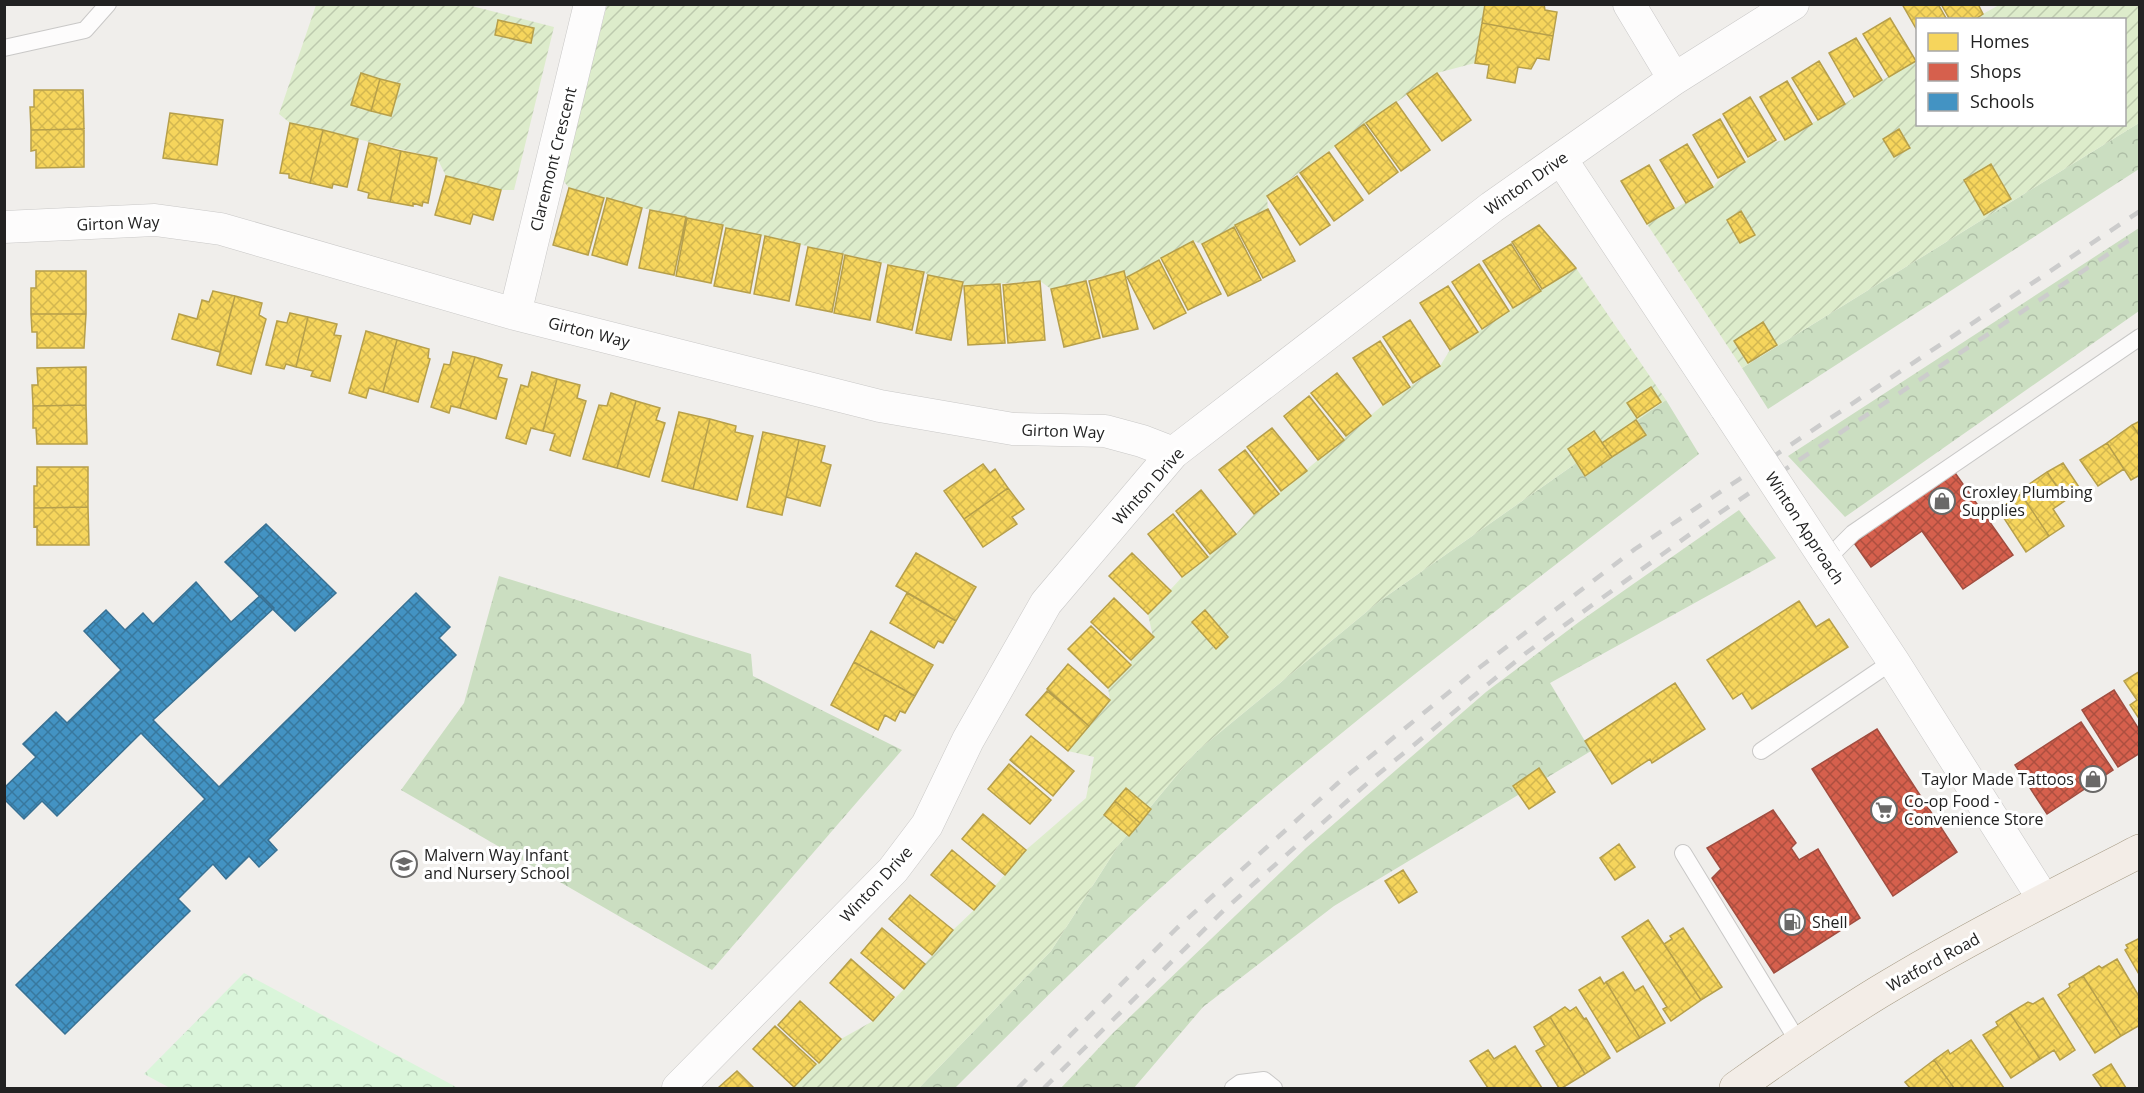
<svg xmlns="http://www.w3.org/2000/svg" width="2144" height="1093" font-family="'Open Sans',sans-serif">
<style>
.forest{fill:url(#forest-crowns)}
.park{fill:url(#park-crowns)}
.garden{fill:url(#garden-furrows)}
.homes{fill:url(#homes-cross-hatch);stroke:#b69f4b;stroke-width:1.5}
.shops{fill:url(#shops-cross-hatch);stroke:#a04d40;stroke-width:1.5}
.schools{fill:url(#schools-cross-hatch);stroke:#397193;stroke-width:1.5}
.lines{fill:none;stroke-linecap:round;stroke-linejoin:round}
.lane-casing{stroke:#c9c8c7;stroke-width:18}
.street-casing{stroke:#c9c8c7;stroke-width:33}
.primary-casing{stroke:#a79c86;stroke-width:34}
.lane{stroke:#fdfcfc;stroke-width:16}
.street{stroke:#fdfcfc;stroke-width:32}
.primary{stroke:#f3ede7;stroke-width:33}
.rail{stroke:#ccc;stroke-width:4.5;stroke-dasharray:12 12;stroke-linecap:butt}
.street-bridge-casing{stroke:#c9c8c7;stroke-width:33;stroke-linecap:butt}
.street-bridge{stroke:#fdfcfc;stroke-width:32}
.labels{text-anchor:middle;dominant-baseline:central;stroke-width:6;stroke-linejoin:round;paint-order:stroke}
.street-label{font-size:16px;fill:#222;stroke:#fff}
.poi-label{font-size:16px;fill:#222;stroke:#fff;text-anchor:start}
</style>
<defs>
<pattern id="forest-crowns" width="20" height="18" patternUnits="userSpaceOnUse" patternTransform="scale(1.5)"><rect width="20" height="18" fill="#cbdec1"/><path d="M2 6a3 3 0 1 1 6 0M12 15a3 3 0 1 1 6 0" fill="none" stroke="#aebea6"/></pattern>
<pattern id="park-crowns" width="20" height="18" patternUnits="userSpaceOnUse" patternTransform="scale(1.5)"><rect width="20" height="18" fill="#daf5da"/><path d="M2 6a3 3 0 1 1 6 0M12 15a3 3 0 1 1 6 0" fill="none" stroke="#bbd2bb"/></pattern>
<pattern id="garden-furrows" width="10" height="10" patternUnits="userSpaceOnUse" patternTransform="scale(1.5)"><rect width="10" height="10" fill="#ddeccb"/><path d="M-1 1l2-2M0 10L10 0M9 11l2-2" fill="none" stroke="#bdcaae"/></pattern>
<pattern id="homes-cross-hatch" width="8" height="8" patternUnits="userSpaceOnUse" patternTransform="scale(1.5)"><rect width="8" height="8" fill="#f6d55c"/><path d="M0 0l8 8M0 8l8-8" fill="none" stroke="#d3b750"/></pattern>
<pattern id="shops-cross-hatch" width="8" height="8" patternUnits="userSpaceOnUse" patternTransform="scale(1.5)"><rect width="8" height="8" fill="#d6604d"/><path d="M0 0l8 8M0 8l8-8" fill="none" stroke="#ad4f40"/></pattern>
<pattern id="schools-cross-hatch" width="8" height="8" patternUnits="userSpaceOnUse" patternTransform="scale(1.5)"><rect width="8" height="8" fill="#4393c3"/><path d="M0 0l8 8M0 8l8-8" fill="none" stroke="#38789e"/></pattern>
</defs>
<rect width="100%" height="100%" fill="#f0eeeb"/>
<path class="forest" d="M2139 123V169L1768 409 1742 368Z
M2139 228V311L1845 517 1788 456Z
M1666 400 1699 454C1542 576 1383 694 1233 824 1136 907 1045 998 955 1088H919L1051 951 1118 846 1196 752 1381 600Z
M1739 510 1776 558 1550 683 1591 751 1334 906 1203 1007 1134 1088H1061L1112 1034 1306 848 1486 692 1579 622Z
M499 576 751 654 753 676 902 750 712 970 401 790 464 703Z"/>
<path class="park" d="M244 973 458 1088H170L144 1074Z"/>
<path class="garden" d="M316 5H468L554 27 514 190H501L446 176 437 158 290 123 279 114Z
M607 5H1485L1475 63 1437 73 1267 196 1268 209 1202 244 1193 241 1127 277 1124 271 1051 289 1040 281 964 286 963 282 928 275 924 272 726 228 723 225 642 208 569 188 562 179Z
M1999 5H2139V123L1742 368 1647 224 1713 187C1721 175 1732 172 1743 163 1756 153 1768 141 1785 140L1917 59 1918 124H2124V20L1974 19Z
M1576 268 1666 400 1381 600 1196 752 1118 846 1051 951 919 1088H793L841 1039 873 1021 904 989 953 930 974 910 1026 850 1086 798 1094 757 1068 751 1110 700 1108 688 1131 665V660L1153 637 1148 614 1182 577 1236 534 1254 514 1383 405 1440 366 1450 350 1509 311 1512 306Z"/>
<path class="homes" d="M1485 4H1544L1545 10 1557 12 1553 36 1482 23Z
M1902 4H1938L1947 20H1918V32Z
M1941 4H1978L1983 14 1974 20H1950Z
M1890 18 1916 61 1889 77 1863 34Z
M498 20 534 28 531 43 495 35Z
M1482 23 1553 36 1549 60 1537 58 1531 69 1518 67 1515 83 1487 78 1489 65 1475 63Z
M1856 38 1882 80 1854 97 1829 53Z
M1819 61 1845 104 1818 120 1792 78Z
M361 73 380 79 371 111 351 105Z
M1437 73 1471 120 1442 141 1407 94Z
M380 79 400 84 391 116 371 111Z
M1787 81 1812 124 1785 140 1760 97Z
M34 90H83L84 129 31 130 30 107H34Z
M1750 97 1776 140 1748 157 1723 114Z
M1396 102 1430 150 1401 171 1366 123Z
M170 113 223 120 217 165 163 158Z
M1720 119 1745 162 1718 178 1693 135Z
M290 123 323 130 310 183 289 178V174L280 173Z
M1364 124 1398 172 1369 194 1335 146Z
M84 129V167L36 168V150L31 151V130Z
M1899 129 1910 148 1894 157 1883 139Z
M323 130 358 139 347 187 333 184 332 188 310 183Z
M369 143 401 151 390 202 368 198 369 193 358 190Z
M1687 144 1713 187 1686 203 1660 160Z
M401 151 437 158 428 203 423 202 422 206 413 203V206L390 202Z
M1329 152 1363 200 1334 221 1300 173Z
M1991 164 2011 199 1984 215 1964 180Z
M1649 165 1674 208 1647 224 1621 181Z
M446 176 501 190 493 220 473 214 470 224 435 215Z
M1297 176 1330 225 1300 245 1267 196Z
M569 188 604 198 588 255 553 245Z
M607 198 642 208 627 265 592 255Z
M1268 209 1295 261 1263 278 1235 225Z
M650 210 686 217 674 275 639 268Z
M1741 211 1755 235 1740 243 1727 220Z
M687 218 723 225 711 283 676 276Z
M1539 225 1576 268 1542 289 1512 242Z
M1234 227 1261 280 1228 296 1202 244Z
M726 228 761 235 750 293 714 286Z
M765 236 800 244 789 301 754 294Z
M1193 241 1221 294 1188 310 1161 258Z
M1511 244 1541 291 1513 308 1483 261Z
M808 247 843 254 832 312 796 305Z
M845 255 881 263 870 320 834 313Z
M1159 260 1186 313 1154 329 1127 277Z
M1479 264 1509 311 1482 329 1452 282Z
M888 265 924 272 912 330 877 322Z
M36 271H86V314H31V288H36Z
M1124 271 1138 329 1103 337 1089 281Z
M928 275 963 282 951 340 916 333Z
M1040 281 1045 340 1008 343 1003 285Z
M1086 281 1100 338 1064 347 1051 289Z
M1000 284 1005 343 968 345 964 286Z
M1448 286 1478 332 1450 350 1420 303Z
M213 291 235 296 220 352 172 339 179 314 197 319 202 300 209 302Z
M235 296 262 303 259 315 266 319 251 374 217 365Z
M290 313 308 317 296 367 286 364 284 369 266 365 277 321 287 323Z
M31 314H86L84 348H37V332H32Z
M308 317 337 324 334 335 341 336 330 381 311 376 313 371 296 367Z
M1410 320 1440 366 1413 383 1383 337Z
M1763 322 1777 345 1748 363 1734 341Z
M366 331 397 340 383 392 369 388 366 398 349 393Z
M397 340 429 349 428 358 430 359 418 402 383 392Z
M1380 341 1410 387 1383 405 1353 358Z
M453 352 475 357 460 408 451 406 449 413 431 407 444 364 450 365Z
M475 357 502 365 498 377 507 379 496 419 460 408Z
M86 367V405L33 406 32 385H38L37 368Z
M532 372 557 379 543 431 531 428 526 444 506 438 521 385 528 387Z
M1337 373 1371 416 1346 436 1311 393Z
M557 379 580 385 577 398 586 401 570 456 550 450 555 434 543 431Z
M1651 387 1661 402 1637 418 1627 403Z
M611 393 636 401 617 468 583 459 599 405 607 406Z
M1309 396 1344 440 1318 460 1284 416Z
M636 401 660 408 656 420 665 423 649 477 617 468Z
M86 405 87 444H37L36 428H33V406Z
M679 412 710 419 693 489 662 481Z
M710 419 736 426 735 432 753 436 737 500 693 489Z
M1636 420 1646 435 1612 457 1602 443Z
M2140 421V436L2132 425Z
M2132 425 2140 436V475L2131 480 2107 443Z
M1272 428 1307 471 1281 491 1247 447Z
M1594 431 1612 457 1585 476 1568 449Z
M763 432 799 440 782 515 747 507Z
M799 440 825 446 821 462 831 465 820 506 786 497Z
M2107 443 2124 469 2098 486 2080 460Z
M1245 450 1279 494 1254 514 1219 470Z
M2063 463 2081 490 2066 500 2047 472Z
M983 464 990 473 995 469 1008 488 964 519 944 491Z
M37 467H88V507L34 508V486H37Z
M2047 472 2066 500 2053 509 2064 526 2049 536 2019 491Z
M1008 488 1024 509 1012 517 1017 524 983 547 964 519Z
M1201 490 1236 534 1210 554 1176 511Z
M2021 494 2049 536 2026 552 1998 509Z
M88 507 89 545H37V526L34 527V508Z
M1173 514 1208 557 1182 577 1148 534Z
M916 553 976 587 956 621 896 586Z
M1132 553 1171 591 1148 614 1109 576Z
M907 593 956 621 943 643 938 641 934 648 890 623Z
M1114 598 1154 637 1131 660 1091 622Z
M1799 601 1816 627 1829 619 1848 647 1752 709 1742 693 1733 699 1707 660Z
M1205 610 1228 637 1216 649 1192 622Z
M1091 626 1131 665 1108 688 1068 649Z
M871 631 933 665 915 696 854 662Z
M854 662 915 696 905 713 900 711 895 721 885 715 878 730 831 705Z
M1068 664 1110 700 1089 726 1047 689Z
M2140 671V720L2130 705 2137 700 2124 681Z
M1675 683 1705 729 1652 763 1650 759 1612 784 1585 741Z
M1047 691 1089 726 1068 751 1026 715Z
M1031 736 1074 771 1053 796 1010 760Z
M1009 764 1051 800 1030 824 988 789Z
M1539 768 1555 792 1529 809 1513 786Z
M1126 788 1151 809 1140 823 1115 801Z
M1115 801 1140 823 1129 836 1104 815Z
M983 814 1026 850 1005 875 962 839Z
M1619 844 1635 867 1615 880 1600 858Z
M952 850 995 886 974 910 931 875Z
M1403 870 1417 892 1399 903 1385 881Z
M910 895 953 930 932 955 889 919Z
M1648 920 1701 1000 1671 1021 1663 1009 1667 1007 1622 937Z
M882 928 925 964 904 989 861 953Z
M1683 928 1722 987 1701 1000 1664 944 1672 939 1670 936Z
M2140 938V976L2125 950 2128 948 2126 945Z
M851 959 894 997 873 1021 830 983Z
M2117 959 2140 998V1025L2121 1036 2083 976 2099 966 2102 968Z
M1623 972 1635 991 1643 986 1665 1023 1640 1038 1606 982Z
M2083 976 2121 1036 2095 1053 2058 995 2070 987 2069 984Z
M1600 977 1604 984 1606 982 1640 1038 1617 1052 1579 990Z
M2043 998 2075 1050 2060 1060 2054 1050 2040 1059 2010 1013 2028 1002 2033 1004Z
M800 1001 841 1039 819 1063 778 1025Z
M1565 1007 1570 1011 1576 1007 1584 1019 1586 1018 1610 1058 1585 1074 1550 1017Z
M2010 1013 2040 1059 2011 1078 1983 1035 1998 1026 1996 1022Z
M1550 1017 1585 1074 1562 1088H1559L1536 1051 1545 1046 1534 1027Z
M775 1026 816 1064 794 1087 753 1049Z
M1971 1040 2004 1088H1954L1934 1060 1948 1050 1950 1054Z
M1515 1046 1542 1088H1488L1470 1061 1488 1050 1494 1059Z
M1934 1060 1954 1088H1910L1905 1082Z
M2111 1064 2126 1088H2102L2093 1075Z
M737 1071 754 1088H718Z"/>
<path class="shops" d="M1953 470 2013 555 1963 589 1922 531 1871 567 1852 540Z
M2114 690 2140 731V753L2118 767 2082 710Z
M2081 722 2113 770 2047 814 2015 765Z
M1877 729 1957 852 1893 896 1812 769Z
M1773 810 1796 843 1791 848 1799 860 1818 849 1860 918 1774 973 1712 878 1721 869 1707 848Z"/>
<path class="schools" d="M266 524 336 593 295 631 225 562Z
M196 582 231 622 261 595 274 608 153 720 219 787 416 593 450 627 439 638 456 655 268 840 277 850 259 867 249 856 226 879 213 864 178 899 190 911 65 1034 16 985 205 799 141 733 57 816 42 801 24 819 4 799V788L36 757 23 744 56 712 67 723 121 670 84 631 106 610 125 630 143 613 153 624Z"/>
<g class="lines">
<defs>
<path id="lane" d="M4 48 85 30 108 4
M1826 560 1853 533 2140 337
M1761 751 1893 661
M1683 853 1799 1043
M1233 1088 1240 1083 1264 1080 1274 1088"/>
<path id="street" d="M1629 4 1674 79
M1561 159 1726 408
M4 227 155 220 221 229 515 314 880 406 1013 429 1105 431 1142 441 1173 453
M515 314 590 4
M1826 560 1893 661 2044 900
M678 1088 893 870 927 825 968 740 1046 603 1173 453 1492 207 1674 79 1793 4"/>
<path id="primary" d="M1736 1088C1782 1055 1830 1022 1879 992 1963 941 2052 896 2140 851"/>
</defs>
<use href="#lane" class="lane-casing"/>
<use href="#street" class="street-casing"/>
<use href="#primary" class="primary-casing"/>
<use href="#lane" class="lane"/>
<use href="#street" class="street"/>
<use href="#primary" class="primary"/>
<path class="rail" d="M1018 1088 1177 928 1338 783 1475 671 1635 549 2140 211
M1044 1088 1224 910 1371 780 1526 653 1718 514 2140 233"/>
<defs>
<path id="street-bridge" d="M1726 408 1826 560"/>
</defs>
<use href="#street-bridge" class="street-bridge-casing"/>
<use href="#street-bridge" class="street-bridge"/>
</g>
<defs>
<symbol id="shop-ring" viewBox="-11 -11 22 22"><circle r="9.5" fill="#fff" stroke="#6a6968" stroke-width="1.5"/><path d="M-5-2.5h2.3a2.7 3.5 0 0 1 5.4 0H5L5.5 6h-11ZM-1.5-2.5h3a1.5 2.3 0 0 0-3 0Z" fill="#6a6968"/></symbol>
<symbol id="supermarket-ring" viewBox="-11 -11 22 22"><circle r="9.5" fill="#fff" stroke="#6a6968" stroke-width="1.5"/><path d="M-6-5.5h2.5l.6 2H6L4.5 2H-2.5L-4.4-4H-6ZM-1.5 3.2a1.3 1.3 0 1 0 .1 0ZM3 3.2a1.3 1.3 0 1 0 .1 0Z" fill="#6a6968"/></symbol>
<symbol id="school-ring" viewBox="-11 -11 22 22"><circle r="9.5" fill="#fff" stroke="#6a6968" stroke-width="1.5"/><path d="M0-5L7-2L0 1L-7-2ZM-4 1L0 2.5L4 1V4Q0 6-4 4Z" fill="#6a6968"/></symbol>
<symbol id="fuel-ring" viewBox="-11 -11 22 22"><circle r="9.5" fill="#fff" stroke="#6a6968" stroke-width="1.5"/><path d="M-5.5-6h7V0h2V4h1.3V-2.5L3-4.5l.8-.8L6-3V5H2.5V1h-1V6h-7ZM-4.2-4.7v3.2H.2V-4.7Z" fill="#6a6968"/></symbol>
</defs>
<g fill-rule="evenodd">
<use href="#shop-ring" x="1927" y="486" width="30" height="30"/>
<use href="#shop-ring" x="2078" y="764" width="30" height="30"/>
<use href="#supermarket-ring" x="1869" y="795" width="30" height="30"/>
<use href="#school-ring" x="389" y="849" width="30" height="30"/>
<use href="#fuel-ring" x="1777" y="907" width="30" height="30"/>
</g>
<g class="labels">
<g class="street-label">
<text transform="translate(553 159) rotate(-76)">Claremont Crescent</text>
<text transform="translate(1526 183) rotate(-35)">Winton Drive</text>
<text transform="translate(118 223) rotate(-2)">Girton Way</text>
<text transform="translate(589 332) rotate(14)">Girton Way</text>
<text transform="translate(1063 431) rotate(2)">Girton Way</text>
<text transform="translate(1148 486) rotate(-48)">Winton Drive</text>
<text transform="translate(1805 528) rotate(57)">Winton Approach</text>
<text transform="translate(876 884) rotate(-47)">Winton Drive</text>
<text transform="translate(1933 962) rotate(-29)">Watford Road</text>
</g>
<g class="poi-label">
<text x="1962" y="492">Croxley Plumbing<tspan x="1962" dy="18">Supplies</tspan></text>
<text x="2074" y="779" text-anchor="end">Taylor Made Tattoos</text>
<text x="1904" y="801">Co-op Food -<tspan x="1904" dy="18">Convenience Store</tspan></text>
<text x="424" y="855">Malvern Way Infant<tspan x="424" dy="18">and Nursery School</tspan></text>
<text x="1812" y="922">Shell</text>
</g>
</g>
<rect width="2144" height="1093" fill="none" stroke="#222222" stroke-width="12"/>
<rect x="1916" y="18" width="210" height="108" fill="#ffffff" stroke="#a7a7a7" stroke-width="1.5"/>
<rect x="1928" y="33" width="30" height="18" fill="#f6d55c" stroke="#a7a7a7" stroke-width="1.5"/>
<text x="1970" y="48" font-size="18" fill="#222222">Homes</text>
<rect x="1928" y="63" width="30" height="18" fill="#d6604d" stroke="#a7a7a7" stroke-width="1.5"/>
<text x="1970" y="78" font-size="18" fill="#222222">Shops</text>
<rect x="1928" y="93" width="30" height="18" fill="#4393c3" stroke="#a7a7a7" stroke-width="1.5"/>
<text x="1970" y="108" font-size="18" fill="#222222">Schools</text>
</svg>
